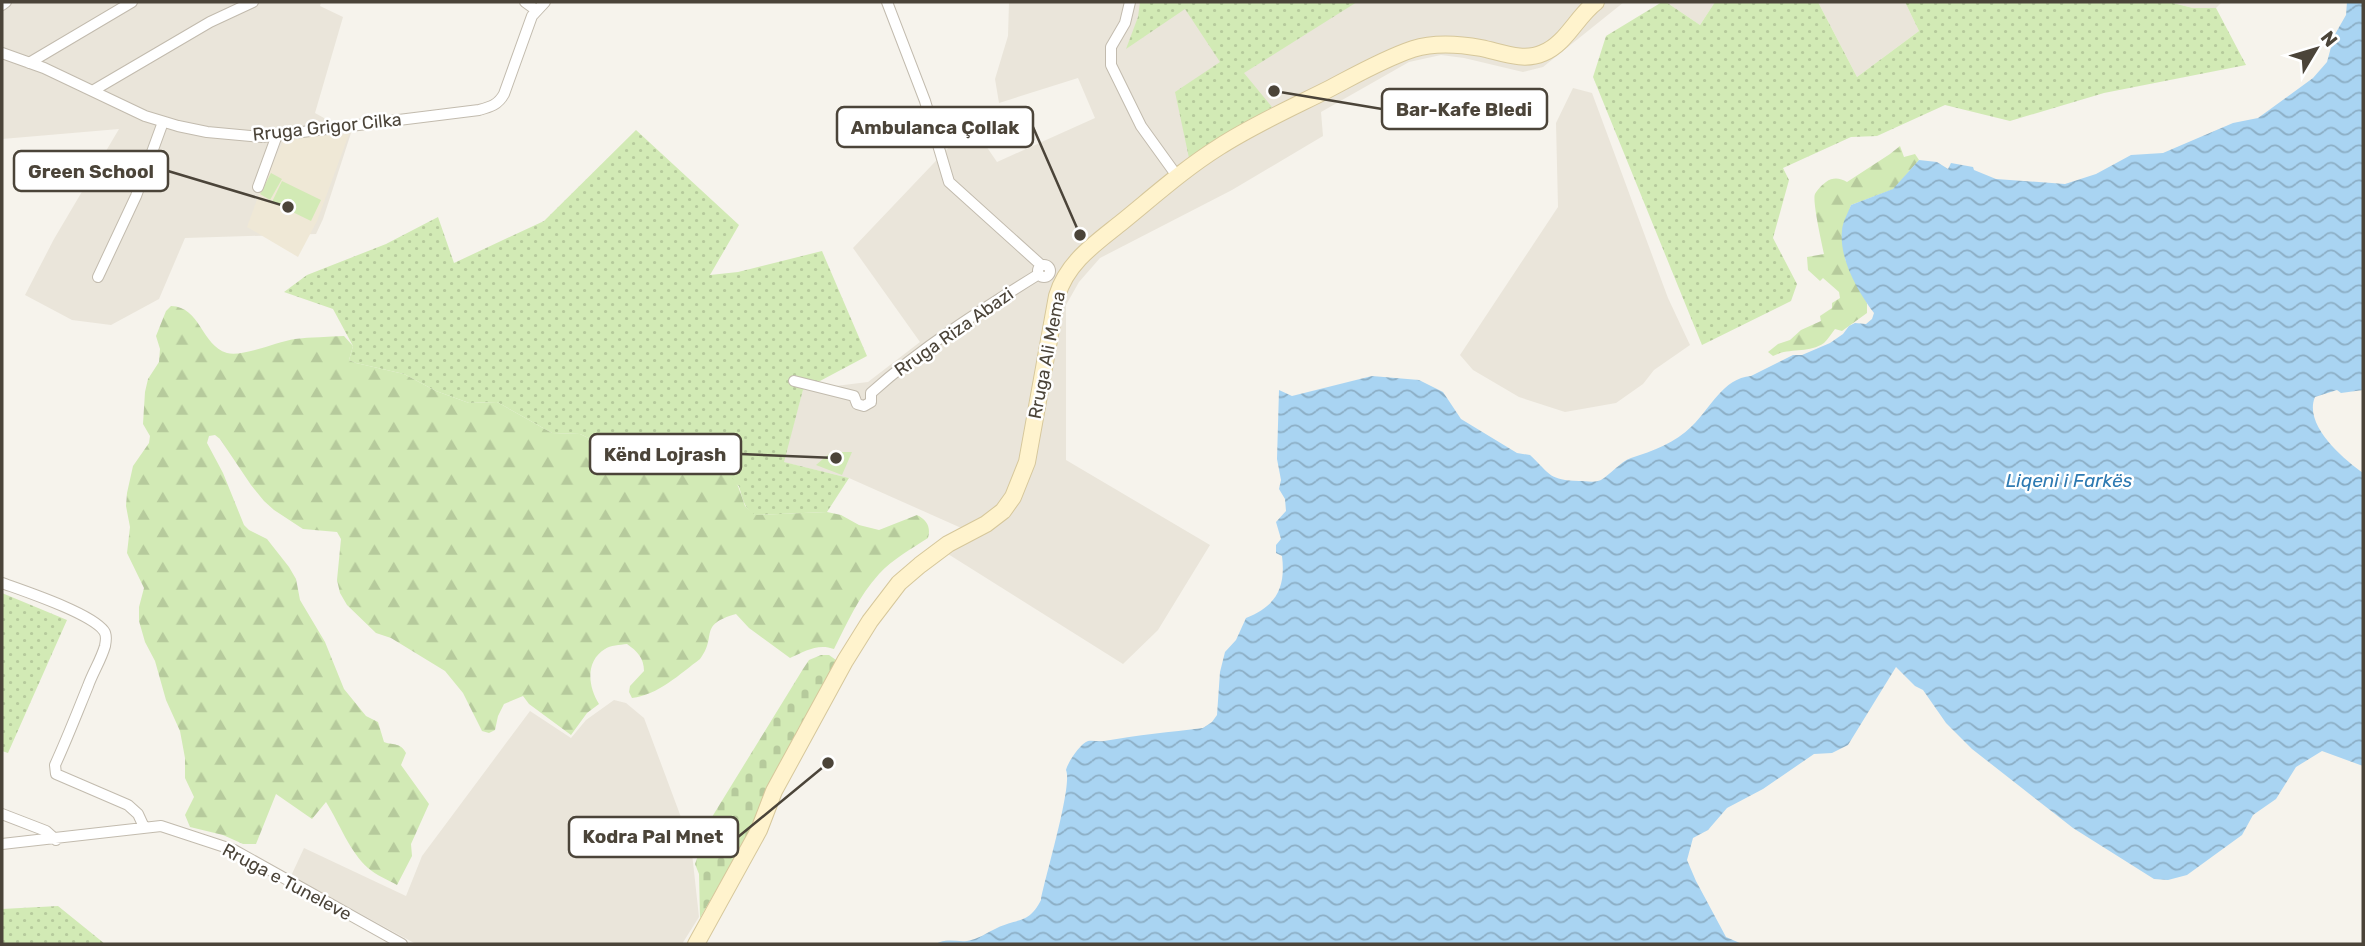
<svg xmlns="http://www.w3.org/2000/svg" width="2365" height="946" font-family="Rubik,sans-serif">
<style>
.residential{fill:#eae5da}
.education{fill:#efe8d6}
.grass{fill:url(#grass-dots)}
.forest{fill:url(#forest-firs)}
.cemetery{fill:url(#cemetery-stones)}
.park{fill:#d2eab5}
.water{fill:url(#water-waves)}
.lines{fill:none;stroke-linecap:round;stroke-linejoin:round}
.street-casing{stroke:#c2bbae;stroke-width:12}
.secondary-casing{stroke:#d6c79b;stroke-width:18}
.street{stroke:#fff;stroke-width:10}
.secondary{stroke:#fff3cd;stroke-width:16}
.labels{text-anchor:middle;dominant-baseline:central;stroke-width:5;stroke-linejoin:round;paint-order:stroke}
.street-label{font-size:18px;fill:#4b4439;stroke:#fff}
.water-label{font-size:19px;font-style:italic;fill:#2e7ab2;stroke:#fff}
.leader{fill:none;stroke:#4b4439;stroke-width:2.5}
.callout-dot{fill:#4b4439;stroke:#fff;stroke-width:2.5}
.callout{fill:#fff;stroke:#4b4439;stroke-width:2.5}
.callout-label{font-size:19px;text-anchor:middle;font-weight:bold;fill:#4b4439}
</style>
<defs>
<pattern id="grass-dots" width="8" height="8" patternUnits="userSpaceOnUse" patternTransform="scale(1.75)"><rect width="8" height="8" fill="#d2eab5"/><path d="M2 2h.1M6 6h.1" fill="none" stroke="#b6ca9c" stroke-width="1.8" stroke-linecap="round"/></pattern>
<pattern id="forest-firs" width="22" height="20" patternUnits="userSpaceOnUse" patternTransform="scale(1.75)"><rect width="22" height="20" fill="#d2eab5"/><path d="M5 1l3.5 6h-7zM16 11l3.5 6h-7z" fill="#b6ca9c"/></pattern>
<pattern id="cemetery-stones" width="16" height="16" patternUnits="userSpaceOnUse" patternTransform="scale(1.75)"><rect width="16" height="16" fill="#d2eab5"/><path d="M2 7V4a2 2 0 0 1 4 0v3zM10 15v-3a2 2 0 0 1 4 0v3z" fill="#b6ca9c"/></pattern>
<pattern id="water-waves" width="16" height="10" patternUnits="userSpaceOnUse" patternTransform="scale(1.75)"><rect width="16" height="10" fill="#a9d4f2"/><path d="M0 5q4-4 8 0t8 0" fill="none" stroke="#8caec5"/></pattern>
</defs>
<rect width="100%" height="100%" fill="#f6f3ec"/>
<path class="residential" d="M2 2H321L320 6 343 17 315 113 351 133 323 219 316 234 185 238 159 299 111 325 72 320 25 295 54 239 119 129 2 139Z
M1009 2H1624L1543 67 1523 72 1464 58 1441 55 1409 62 1321 112 1323 136 1232 190 1100 258 1079 282 1066 305V460L1210 545 1158 630 1123 664 948 554 977 535 849 478 783 462 803 390 868 382 920 342 853 248 971 124 997 162 1095 118 1078 78 999 103 995 79 1008 36Z
M1666 2H1715L1700 25Z
M1818 2H1905L1919 31 1857 77Z
M2169 2H2222L2216 8H2193Z
M1573 88 1592 93 1668 298 1690 345 1654 370 1643 384 1616 403 1565 412 1519 397 1473 370 1460 355 1558 207 1556 123Z
M614 700 626 703 644 718 691 844 699 917 682 944H416L291 876 304 848 406 896 422 856 530 711 571 738 586 720Z"/>
<path class="education" d="M349 134 317 221 298 257 247 227 259 194 285 137Z"/>
<path class="grass" d="M1140 2H1357L1244 73 1272 107 1189 158 1175 92 1220 62 1185 9 1126 49 1138 17Z
M1662 2H1666L1700 25 1715 2H1818L1857 77 1919 31 1905 2H2169L2193 8H2216L2246 65 2104 93 2010 121 1945 105 1877 136 1851 137 1783 168 1789 180 1773 238 1797 284 1791 301 1702 345 1593 77 1606 36Z
M636 130 739 225 710 275 738 272 822 251 867 356 803 390 784 462 849 478 827 512 755 515C744 509 742 497 739 486L684 453 612 449 580 434 552 433 497 402 469 403 436 391 404 374 356 363 349 360 353 346 333 309 284 292 307 275 386 244 438 217 454 263 544 221Z
M2 593 67 620 8 753 2 751Z
M58 906 105 944H2V909Z"/>
<path class="forest" d="M1900 146 1904 157 1915 154 1919 160 1894 189 1851 205 1842 231 1845 259 1867 303V313L1842 331 1835 329C1832 333 1828 339 1824 343 1808 354 1790 347 1773 356L1768 352 1778 344 1790 340 1801 330 1821 321 1820 316 1832 308V303L1840 298 1839 292 1823 278 1820 281 1808 270 1807 257 1824 254C1822 244 1812 201 1815 194 1817 190 1823 184 1826 182 1833 177 1840 178 1847 182L1890 154Z
M171 306C201 307 201 345 227 353 243 357 276 342 295 339 311 337 328 337 344 336L353 346 349 360 356 363 404 374 436 391 469 403 497 402 552 433 580 434 612 449 684 453 715 466 730 475 738 486 745 506 755 515 827 512 841 515 859 525 879 530 917 515C927 520 931 527 928 538 911 549 893 559 879 574 859 596 847 623 834 649 818 643 805 651 790 658L749 628 736 614C697 625 718 636 700 659 680 674 658 695 632 698L629 692 630 686 644 671C644 658 637 651 627 644 620 645 610 645 605 649 585 661 588 687 599 704L587 713 571 735 529 704 523 696 504 704 498 716 495 730 489 733 482 731 463 693 445 671 391 638 376 633 347 605 340 593 337 580 341 539 337 532 303 529 274 510 264 501 251 485 220 439 215 435 209 436 207 443 223 473 244 525 249 530 267 539 289 567 296 579 300 600 325 642 344 689 366 716 378 722 384 742C395 746 400 742 406 753L401 765 429 804 411 844 412 856 397 885C388 880 376 875 368 868 349 851 340 824 326 802L312 819 276 794 256 844H243L223 835 190 827 185 815 194 797 185 778V758L180 731 166 700 155 661 145 642 139 621V607L144 588 127 553 130 527 126 506 127 493 133 466 149 443 150 436 143 424 145 392 148 379 159 362 160 349 156 336 166 311Z"/>
<path class="cemetery" d="M821 655H829L836 660 752 828 700 918 699 874 695 864 712 817 803 669 809 660Z"/>
<path class="park" d="M271 173 282 179 270 200 260 194Z
M282 181 321 200 311 221 272 202Z
M831 452H852L842 475 816 465Z"/>
<path class="water" d="M2347 2H2363V390L2341 393 2337 390 2315 397C2303 425 2344 459 2363 473V766L2322 751 2296 767 2276 799 2253 815 2242 835 2187 875 2168 880 2154 879 2073 828 1972 749 1946 723 1923 690 1915 686 1896 667 1848 745 1832 753 1814 754 1763 789 1727 808 1708 830 1693 838 1687 860 1696 881 1726 937 1742 944H936C945 938 956 942 967 941 979 939 986 933 997 928 1018 918 1029 924 1041 900 1045 877 1073 785 1066 770 1068 762 1080 744 1088 741 1093 740 1099 742 1104 741 1138 735 1170 732 1203 728L1212 722 1217 715 1220 672 1225 652 1236 640 1246 618C1276 606 1286 588 1282 556L1276 553V545L1281 539 1276 522 1286 511 1285 499 1279 489 1281 480 1277 459 1279 390 1292 396 1372 376 1419 380 1443 392 1461 419 1517 453 1530 455C1551 475 1549 480 1579 481 1586 481 1595 483 1601 480 1611 474 1620 462 1631 458 1653 451 1675 443 1692 426 1710 409 1723 378 1751 376L1793 355H1802L1830 343 1843 334 1849 326 1855 323 1866 324 1872 319 1874 313C1858 292 1839 259 1842 231 1842 223 1848 213 1851 205L1893 189 1919 160 1937 162 1948 169 1951 163 1973 167 1974 170 1996 179 2065 184 2096 174 2131 155 2163 153 2233 123 2258 118 2313 78 2327 62 2334 36 2346 15Z"/>
<g class="lines">
<defs>
<path id="street" d="M525 2 536 10
M887 2 925 101 949 182 1041 265
M1130 2 1125 23 1111 47V65L1141 126 1177 176
M2 5 6 2
M2 53 44 68 145 116 178 126 207 132 262 137 479 110C490 107 498 105 504 94L532 16 545 2
M29 63 132 2
M94 90 210 22 253 2
M258 187 277 135
M1038 271a6 6 0 1 1 12 0a6 6 0 1 1-12 0Z
M98 277 136 196 163 122
M794 381 854 396
M871 393C922 347 981 310 1039 274
M854 396 857 404 864 406 871 402V393
M2 583C24 591 91 613 104 631 107 635 106 641 105 646 101 660 93 672 88 686 77 713 67 739 55 765L56 774 128 805 138 814 144 827
M2 814 46 831 56 840
M2 844 161 826 234 850 402 944"/>
<path id="secondary" d="M696 944 759 830 774 791 845 661 870 621 899 583 920 565 948 544 986 524 1003 511 1013 497 1027 462 1057 296C1067 262 1096 243 1122 222 1154 196 1184 169 1219 147 1253 125 1291 108 1327 90 1354 76 1383 59 1413 49 1435 42 1459 44 1481 48 1501 52 1523 62 1543 53 1566 44 1577 16 1596 2"/>
</defs>
<use href="#street" class="street-casing"/>
<use href="#secondary" class="secondary-casing"/>
<use href="#street" class="street"/>
<use href="#secondary" class="secondary"/>
</g>
<g class="labels">
<g class="street-label">
<text transform="translate(327 127) rotate(-6)">Rruga Grigor Cilka</text>
<text transform="translate(954 332) rotate(-35)">Rruga Riza Abazi</text>
<text transform="translate(1047 355) rotate(-79)">Rruga Ali Mema</text>
<text transform="translate(287 882) rotate(28)">Rruga e Tuneleve</text>
</g>
<g class="water-label">
<text x="2069" y="480">Liqeni i Farkës</text>
</g>
</g>
<path class="leader" d="M1274 91L1382 109M1080 235L1033 127M288 207L168 171M836 458L741 454M828 763L738 837"/>
<g class="callout-dot">
<circle cx="1274" cy="91" r="7"/>
<circle cx="1080" cy="235" r="7"/>
<circle cx="288" cy="207" r="7"/>
<circle cx="836" cy="458" r="7"/>
<circle cx="828" cy="763" r="7"/>
</g>
<g class="callout">
<rect x="1382" y="89" width="165" height="40" rx="7"/>
<rect x="837" y="107" width="196" height="40" rx="7"/>
<rect x="14" y="151" width="154" height="40" rx="7"/>
<rect x="590" y="434" width="151" height="40" rx="7"/>
<rect x="569" y="817" width="169" height="40" rx="7"/>
</g>
<g class="callout-label">
<text x="1464" y="116">Bar-Kafe Bledi</text>
<text x="935" y="134">Ambulanca Çollak</text>
<text x="91" y="178">Green School</text>
<text x="665" y="461">Kënd Lojrash</text>
<text x="653" y="843">Kodra Pal Mnet</text>
</g>
<rect width="2365" height="946" fill="none" stroke="#4b4439" stroke-width="7"/>
<g transform="translate(2316 49) rotate(52)" stroke="#ffffff" stroke-width="5" paint-order="stroke">
<path d="M0-5L12 26L0 18L-12 26Z" fill="#4b4439"/>
<text y="-10" font-size="19" font-weight="bold" text-anchor="middle" fill="#4b4439">N</text>
</g>
</svg>
